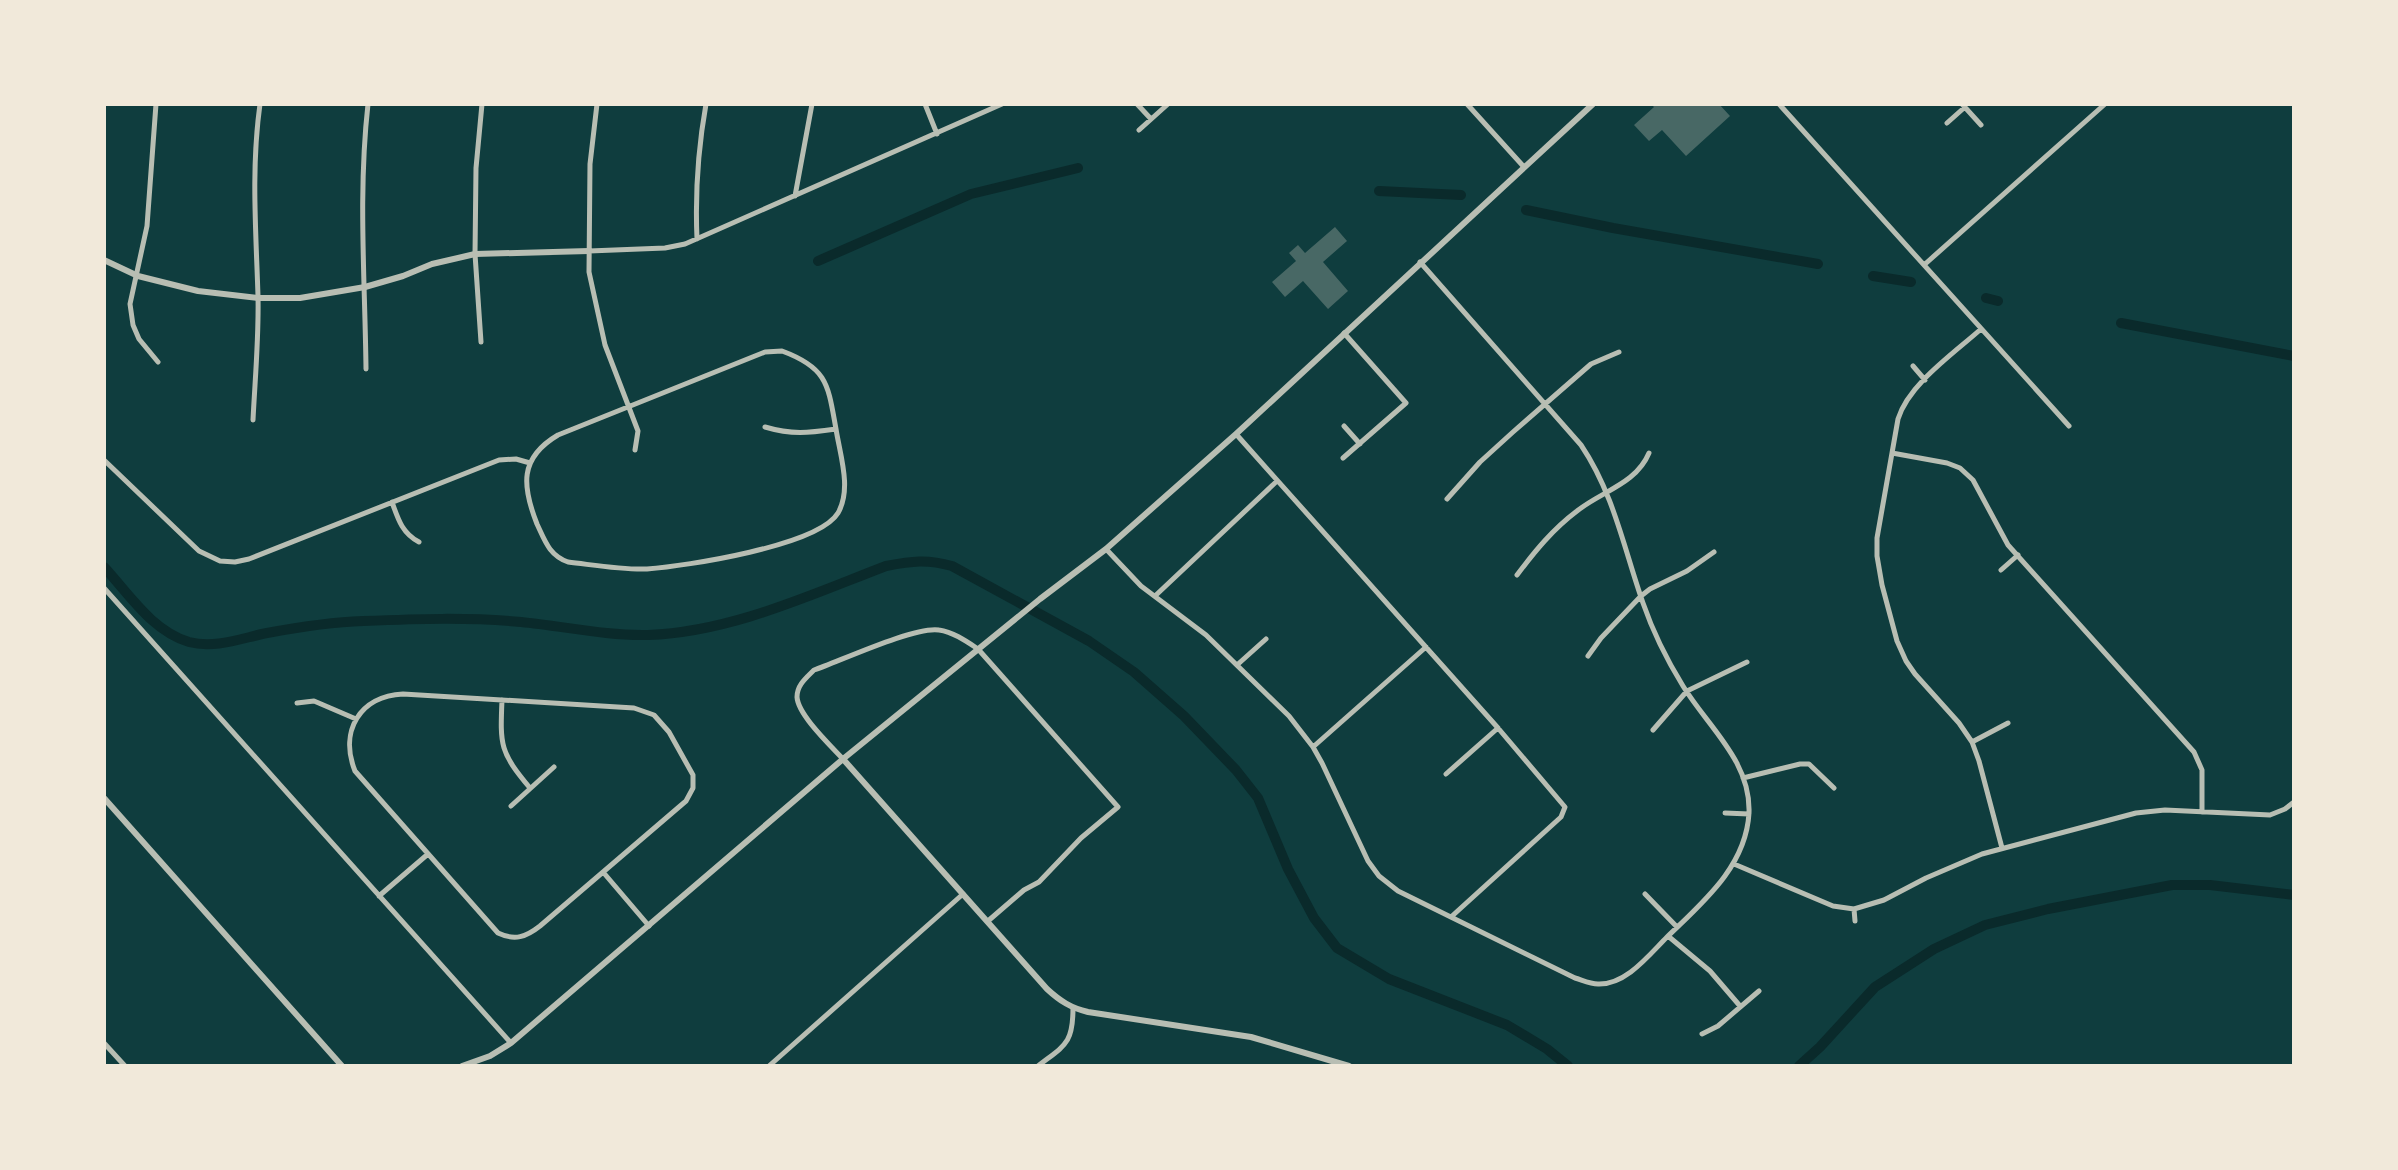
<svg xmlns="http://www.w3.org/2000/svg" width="2398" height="1170" font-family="'PT Sans',sans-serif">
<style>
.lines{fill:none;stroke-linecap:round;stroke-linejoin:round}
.canal{stroke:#0a2a2b;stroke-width:10}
.building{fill:#486865}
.minor{stroke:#b8beb3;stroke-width:5}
.tertiary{stroke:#b8beb3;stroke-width:6}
</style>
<rect width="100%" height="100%" fill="#0f3d3e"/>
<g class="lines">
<path class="canal" d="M1379 191 1461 195
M1526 210 1613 228 1818 264
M818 261 971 194 1078 168
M1873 276 1911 282
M1986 298 1998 301
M2121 323 2294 356
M104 567C129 594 152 631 189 642 215 649 242 638 267 633 299 627 331 622 363 621 415 619 469 617 521 622 563 626 605 636 648 635 731 632 810 595 886 566 912 561 927 559 952 566L1089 641 1134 672 1184 716 1236 770 1258 798 1288 869 1314 918 1337 948 1389 979 1507 1025 1547 1049 1568 1066
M1799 1066 1820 1047 1875 987 1934 949 1985 925 2048 909 2172 885H2210L2294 895"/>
</g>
<path class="building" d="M1651 104H1719L1730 116 1686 156 1662 130 1649 141 1634 125 1654 107Z
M1335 227 1347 241 1323 262 1348 291 1328 309 1303 281 1285 297 1272 282 1296 261 1289 253 1298 245 1305 253Z"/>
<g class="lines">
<path class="minor" d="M156 104 147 226 130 304 133 325 139 339 158 362
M597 104 590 164 589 272 605 345 638 431 635 450
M925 104 937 134
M1137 104 1151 119
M1467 104 1524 167
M1779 104 2069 426
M1962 104 1981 125
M1947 123 1965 107
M1139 130 1168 104
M795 196 812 104
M697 239C695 193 698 149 706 104
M589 251 665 248 685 244 1002 104
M1924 265 2105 104
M1981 329C1953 354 1909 384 1898 419L1877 538V556L1882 585 1897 641 1906 661 1915 674 1959 723 1972 742 1979 761 2002 848
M481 342 475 254 476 168 482 104
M782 351C828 368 828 385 836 429 840 455 852 489 838 513 818 546 686 566 647 569 622 570 594 565 568 562 549 555 545 541 537 524 522 486 519 458 558 435L765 352Z
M1913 366 1925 380
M366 369C365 279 358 194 368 104
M253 420C255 379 259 337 258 296 256 231 251 169 260 104
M1344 426 1360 444
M765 427C792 435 808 433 836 429
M1236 434 1498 728 1565 807 1561 817 1451 917
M1892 453 1947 463 1960 468 1973 480 2008 545 2194 752 2202 770V812
M1343 458 1406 403 1344 333
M104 460 199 551 220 561 235 562 249 559 499 460 516 459 530 463
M1447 499 1480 462 1513 432 1591 364 1619 352
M392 502C398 519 402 533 419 542
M1106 549 1141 586 1206 635 1289 716 1313 747 1322 763 1368 861 1379 876 1398 891 1575 978C1582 980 1590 984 1598 984 1626 985 1649 955 1667 937 1702 903 1746 867 1749 813 1751 761 1708 727 1683 686 1667 660 1653 632 1643 603 1624 549 1614 494 1581 445L1420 262
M2001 570 2018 555
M1517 575C1535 551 1553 529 1577 511 1602 491 1636 484 1649 453
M104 588 511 1043
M1155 596 1277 481
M1588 656 1601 638 1641 596 1650 589 1687 571 1714 552
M1237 665 1266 639
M403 694 634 708 654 715 669 732 693 775V788L686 801 540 926C526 937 515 941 498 933L355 771C339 731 360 696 403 694Z
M502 700C500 746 500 752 530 788
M297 703 314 701 356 719
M1653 730 1687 691 1747 662
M1972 742 2008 723
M1313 747 1426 647
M843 759C831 746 798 715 797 697 797 685 806 678 814 670 840 661 915 626 939 630 953 632 966 641 978 649L1118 807 1081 838 1039 882 1024 890 988 921
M1446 774 1498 728
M1743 778 1800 764H1809L1834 788
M511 806 554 767
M1725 813 1749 814
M1734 864 1833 906 1854 909 1884 900 1926 878 1982 854 2136 813 2165 810 2270 815 2285 809 2294 802
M603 872 649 926
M1645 894 1677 927
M379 896 428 854
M1854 909 1855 921
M1668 936 1710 971 1740 1006
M1702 1034 1718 1026 1759 991
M104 1043 125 1066
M769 1066 963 894
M1038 1066C1065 1045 1073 1044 1073 1008"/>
<path class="tertiary" d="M104 260 138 276 198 291 258 298H300L365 287 403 276 432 264 475 254 589 251
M843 759 1047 989C1060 1001 1071 1008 1088 1012L1251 1037 1349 1066
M104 798 342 1066
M462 1066 490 1056 511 1043 843 759 1040 599 1106 549 1236 434 1593 104"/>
</g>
<rect width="2398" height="1170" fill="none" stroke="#f1e9da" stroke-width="212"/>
</svg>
